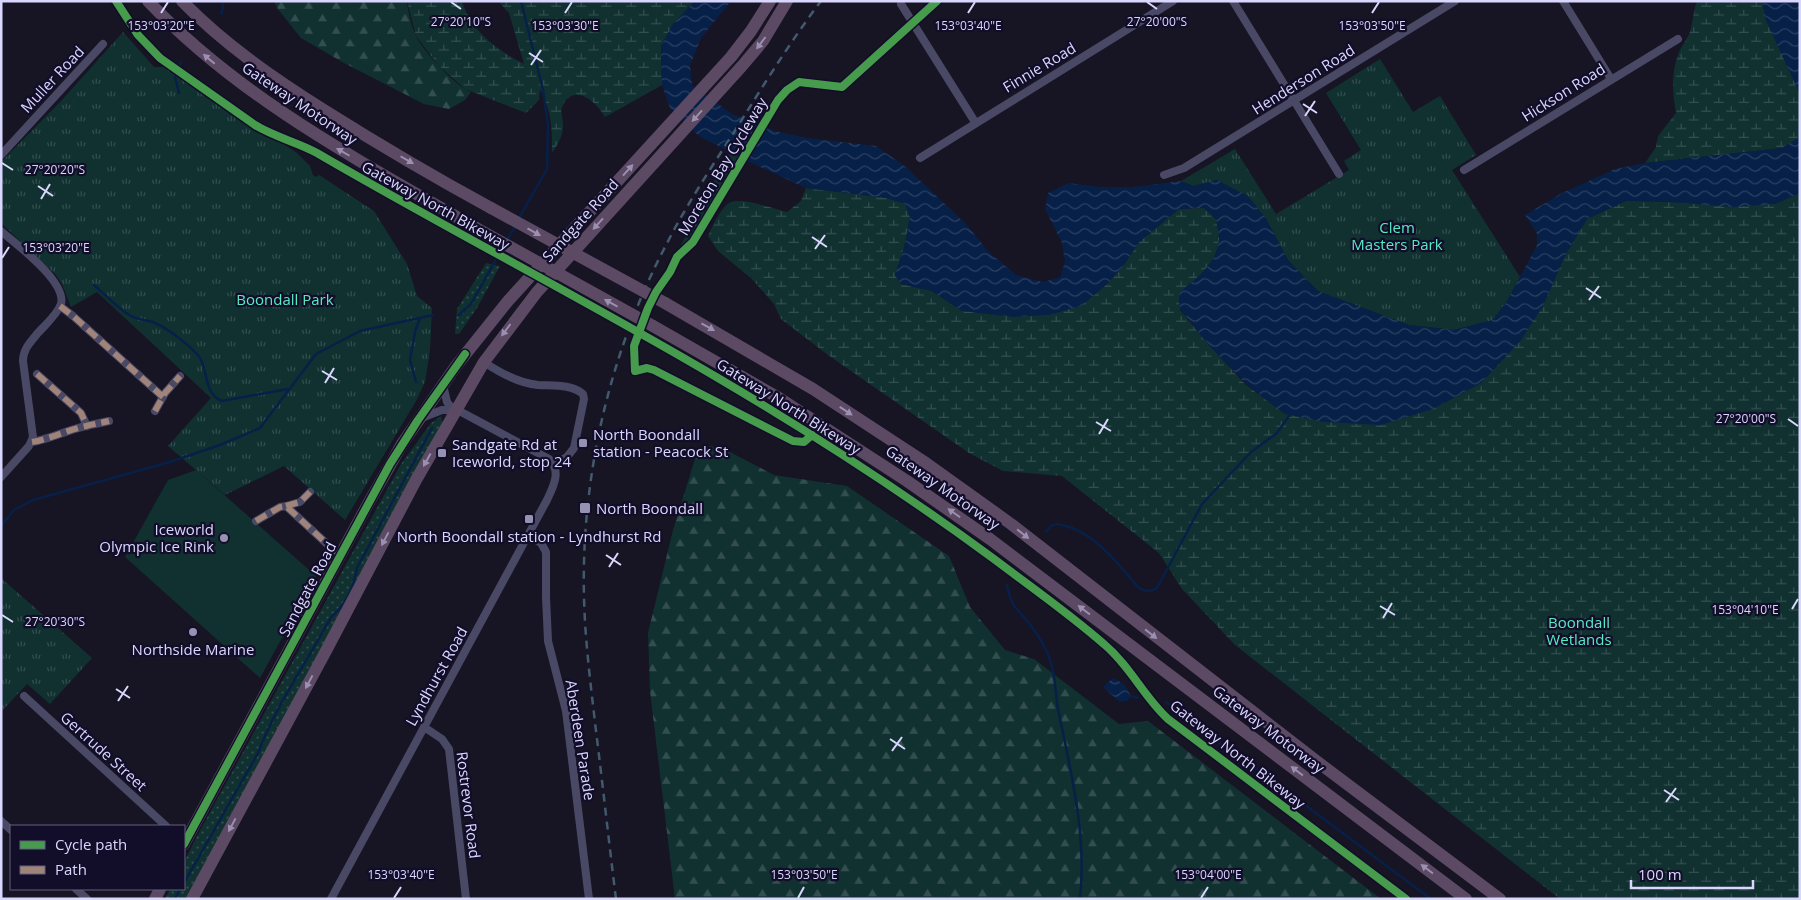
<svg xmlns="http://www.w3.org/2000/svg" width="1801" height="900" font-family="'Open Sans',sans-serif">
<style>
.grass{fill:url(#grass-dots)}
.forest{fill:url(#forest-firs)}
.wetland{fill:url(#wetland-marsh)}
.park{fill:url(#park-tufts)}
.pitch{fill:#113130}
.water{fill:url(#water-waves)}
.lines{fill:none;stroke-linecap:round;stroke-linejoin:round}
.stream{stroke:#072048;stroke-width:2.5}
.minor{stroke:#494965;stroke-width:8}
.highway{stroke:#5c4a64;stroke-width:12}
.rail{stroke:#425a6d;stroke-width:2.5;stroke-dasharray:8 6;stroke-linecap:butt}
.highway-bridge{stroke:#5c4a64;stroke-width:12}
.quiet{stroke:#a18479;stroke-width:6;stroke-dasharray:12 6;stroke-linecap:butt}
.cycleway-casing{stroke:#120e2a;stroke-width:11}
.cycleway{stroke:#469c4c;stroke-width:8}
.oneway{fill:#9b90b2}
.ticks{fill:none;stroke:#dad7ff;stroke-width:2}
.poi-dot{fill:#9693b2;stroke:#120e2a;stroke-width:2}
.labels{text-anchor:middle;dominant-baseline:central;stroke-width:4.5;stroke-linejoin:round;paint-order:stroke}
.street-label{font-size:15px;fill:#dad7ff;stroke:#120e2a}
.park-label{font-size:15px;fill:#57ebc2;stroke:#120e2a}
.poi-label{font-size:15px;fill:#dad7ff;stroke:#120e2a;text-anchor:start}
.ticks-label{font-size:12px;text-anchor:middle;fill:#dad7ff;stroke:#120e2a;stroke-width:4.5;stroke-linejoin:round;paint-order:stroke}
</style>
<defs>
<pattern id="grass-dots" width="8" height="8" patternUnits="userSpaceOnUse" patternTransform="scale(1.25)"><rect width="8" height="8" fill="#113130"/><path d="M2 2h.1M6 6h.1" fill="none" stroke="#334e4f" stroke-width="1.8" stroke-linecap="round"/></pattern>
<pattern id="forest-firs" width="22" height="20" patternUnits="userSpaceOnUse" patternTransform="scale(1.25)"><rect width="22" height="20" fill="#113130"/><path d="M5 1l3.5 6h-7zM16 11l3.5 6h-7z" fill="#334e4f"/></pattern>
<pattern id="wetland-marsh" width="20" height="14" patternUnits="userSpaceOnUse" patternTransform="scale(1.25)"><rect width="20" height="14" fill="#113130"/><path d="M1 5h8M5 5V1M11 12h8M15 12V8" fill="none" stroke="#334e4f"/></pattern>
<pattern id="park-tufts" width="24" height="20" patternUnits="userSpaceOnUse" patternTransform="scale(1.25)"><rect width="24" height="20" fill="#113130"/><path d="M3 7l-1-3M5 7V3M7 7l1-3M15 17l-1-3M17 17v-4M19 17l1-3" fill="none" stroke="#334e4f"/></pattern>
<pattern id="water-waves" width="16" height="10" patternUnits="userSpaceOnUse" patternTransform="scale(1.25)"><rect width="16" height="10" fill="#072048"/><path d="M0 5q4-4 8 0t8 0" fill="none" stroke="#2b4063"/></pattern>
</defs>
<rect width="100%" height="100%" fill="#171424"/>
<path class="grass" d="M486 263 500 266 477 308 459 334H455L457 309Z
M441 416 442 420 441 430 189 899H165L170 889H184V862L197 836 401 464 431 423Z"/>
<path class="forest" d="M274 1H407C408 12 411 26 416 36 424 52 455 86 471 92L465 100 449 109 424 104 344 63 301 38 277 8Z
M710 446 726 450 774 475 847 486 949 556 970 607 1005 650 1034 659 1119 724 1148 721 1381 899H675L650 691 648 633 673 530 695 459Z"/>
<path class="wetland" d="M407 1H462C471 31 497 50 524 64L509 13 498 1H695L673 24 661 46 662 85 605 117C597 103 575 82 563 105 559 112 564 120 563 128 562 138 557 145 552 153 552 126 552 114 540 89L539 100 526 113 465 89 438 65 416 36Z
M1697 1H1762L1766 20 1800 94V134L1797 139 1782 148 1645 163 1656 147 1658 136 1676 113C1672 91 1671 70 1680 50 1683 44 1688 38 1690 32 1693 22 1693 12 1697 1Z
M729 151 740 156 689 240 677 253Z
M806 188 887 198 906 204 910 217 904 248 895 275 901 284 932 291 962 311 1081 306 1107 284 1124 265 1139 242 1179 209 1204 208 1216 219C1217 225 1219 233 1219 239 1218 263 1196 279 1179 293L1180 310 1208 344 1245 384 1285 414 1433 409 1481 383 1521 340 1567 252 1587 219 1626 201 1775 204 1800 193V899H1560L1235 645 1182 589 1159 553 1062 476 1003 471 969 453 828 355 781 319 774 304 752 279 718 251 708 236C712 227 720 209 729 203 740 196 774 209 787 212L801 201Z"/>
<path class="park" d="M123 32 154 67H165L254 128 279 141 297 153 310 166 313 175 316 177 319 175 374 211 407 264 417 296 432 308 430 350 425 382 416 401 345 520 284 466 225 495 168 446 211 398 97 292 71 307 62 284 56 275 1 223V162L61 101Z
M1380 59 1413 112 1440 96 1476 155 1452 170 1520 277 1507 301 1493 320 1454 330 1409 325 1318 291 1288 260 1265 217 1217 180 1193 186 1181 181 1235 149 1276 214 1349 170 1344 161 1361 150 1326 93Z
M1 578 92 658 50 704 27 684 1 712Z"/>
<path class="pitch" d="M196 470 316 576 260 678 125 557 168 480Z"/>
<path class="water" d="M695 1H731L701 38 690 66 692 85 732 114 775 131 807 138 876 146 906 167 966 224 988 251 1016 275 1043 282 1060 277 1065 262 1062 243 1045 209 1048 193 1068 183 1100 187H1133L1181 181 1193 186 1217 180 1248 196 1265 217 1288 260 1318 291 1409 325 1454 330 1493 320 1507 301 1537 245V234L1525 215 1562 193 1615 169 1645 163 1782 148 1797 139 1800 134V193L1775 204 1733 207 1657 201H1626L1587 219 1567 252 1543 306 1521 340 1481 383 1433 409 1381 425 1324 422 1285 414 1246 384 1208 344 1180 309 1179 293C1196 279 1218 263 1219 239 1219 233 1217 225 1216 219L1204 208 1179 209 1139 242 1124 265 1107 284 1081 306 1049 315 1012 317 962 311 932 291 901 284 895 275 904 248 910 217 905 204 887 198 806 188 747 161 699 136 670 108 662 85 661 46 673 24Z
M1762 1H1800V94L1766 20Z
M1113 678 1124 684 1131 696 1127 701 1120 702 1103 687Z"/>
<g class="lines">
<path class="stream" d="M221 14 223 8 222 1
M180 65 181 62
M175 77 179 93
M519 218 547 169 548 125 543 90 521 1
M507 240 516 225
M94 285C103 293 123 313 133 317 140 320 148 320 155 323 170 330 187 343 198 355 209 367 202 393 222 401L288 389
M459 315 471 304 503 247
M416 382 410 360 415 332 420 318
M1 526 14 510 33 500 170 462 220 445 260 428 316 354 360 331 433 315
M1046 532C1048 530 1049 527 1051 526 1055 524 1059 524 1062 525 1095 532 1118 564 1139 588 1146 592 1150 592 1157 588L1202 504 1251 452 1277 433 1291 413
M1007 585C1011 608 1019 610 1032 627 1038 635 1045 647 1049 657 1056 674 1055 692 1058 709 1071 772 1087 835 1080 899
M1131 696 1138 698
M1166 702 1235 755 1250 764 1431 899
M184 883 258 753C276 705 307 662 331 617 346 605 354 586 357 568L432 428
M175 899 180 889"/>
<path class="minor" d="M1233 1 1339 174
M1563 1 1611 79
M901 4 975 122
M842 87 937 1
M1 155 103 44
M920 158 1173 1
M1464 170 1678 39
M1164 175 1184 168 1455 1
M1 231C16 244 67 282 61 304 57 315 44 326 37 334 30 343 23 349 23 361L33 437 29 446 1 477
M60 306 73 316 163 397
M484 362C500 373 518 383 538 385 553 386 571 384 583 394L584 399 574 448 567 457 554 464
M37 374 81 413 87 426
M155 411 165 393 180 376
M419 419 442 410H455
M32 442C50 439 67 430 86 426 94 424 101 423 109 421
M286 506 300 502 310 492
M256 521 280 507 286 506 340 556
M528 535 541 543 546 552V597L548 641 566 711 589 899
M24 696 166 826
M424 727 442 739 449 749 466 899
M1 821 11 830
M76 889 87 899
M331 899 547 500C553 487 562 471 549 459L450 406 447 402 443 385"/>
<path class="highway" d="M148 1C241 99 360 161 476 228
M182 1C224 44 273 78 324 110 378 144 434 177 491 208
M665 303 813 389 926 463 1011 524 1319 763 1500 899
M653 326 779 398 907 481 990 539 1466 899
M184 844 368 504 402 444 456 366 508 301 731 57 751 31 770 1
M155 899 160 889
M192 899 327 649 416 480 484 362 537 292 742 66 763 41 787 1"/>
<path class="rail" d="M616 899C609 843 603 787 596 731 591 687 585 642 584 597 581 478 609 355 664 249 685 207 711 168 736 129 763 86 790 42 821 1"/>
<path class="highway-bridge" d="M491 208 665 303
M476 228 653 326"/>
<path class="quiet" d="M60 306 73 316 163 397
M37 374 81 413 87 426
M155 411 165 393 180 376
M32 442C50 439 67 430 86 426 94 424 101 423 109 421
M286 506 300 502 310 492
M256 521 280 507 286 506 340 556"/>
<defs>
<path id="cycleway" d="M116 1 138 35 160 58 255 125C274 137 297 142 317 153 449 230 586 300 718 378 813 434 906 494 994 559 1031 587 1070 614 1105 645 1130 666 1144 697 1168 719L1406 899
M812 435 804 442 793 441 654 370 647 368 635 371 634 346 648 308 656 292 670 272 677 257 693 242 778 100 787 90 799 82 842 87 937 1
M184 844 390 464 418 420 465 354"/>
</defs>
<use href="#cycleway" class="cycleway-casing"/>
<use href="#cycleway" class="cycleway"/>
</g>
<defs><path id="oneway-solid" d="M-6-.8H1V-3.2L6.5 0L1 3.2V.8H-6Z" transform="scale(1.25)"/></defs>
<g class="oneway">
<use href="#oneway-solid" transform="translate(761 43) rotate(127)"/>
<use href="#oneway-solid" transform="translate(209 59) rotate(-140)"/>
<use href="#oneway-solid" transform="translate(697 116) rotate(132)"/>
<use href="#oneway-solid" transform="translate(343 152) rotate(-150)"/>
<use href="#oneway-solid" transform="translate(407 160) rotate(30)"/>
<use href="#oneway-solid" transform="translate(628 170) rotate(-48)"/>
<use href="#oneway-solid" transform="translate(598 224) rotate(132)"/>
<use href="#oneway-solid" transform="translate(534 232) rotate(29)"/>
<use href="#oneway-solid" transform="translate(611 303) rotate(-151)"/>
<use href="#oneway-solid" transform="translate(708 327) rotate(29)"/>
<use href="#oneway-solid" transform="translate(506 330) rotate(127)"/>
<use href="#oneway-solid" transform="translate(846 411) rotate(33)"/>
<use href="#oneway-solid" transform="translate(427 460) rotate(119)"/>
<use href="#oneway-solid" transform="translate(954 513) rotate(-145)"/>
<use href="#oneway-solid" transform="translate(1023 534) rotate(38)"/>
<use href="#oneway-solid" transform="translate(385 539) rotate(118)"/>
<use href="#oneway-solid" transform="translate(1084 610) rotate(-143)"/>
<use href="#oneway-solid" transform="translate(1151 634) rotate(38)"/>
<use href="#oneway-solid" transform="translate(309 682) rotate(118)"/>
<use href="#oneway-solid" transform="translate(1297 771) rotate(-143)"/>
<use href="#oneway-solid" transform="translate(232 825) rotate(118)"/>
<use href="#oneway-solid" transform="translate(1427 869) rotate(-143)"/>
</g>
<path class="ticks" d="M451 2 461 9M1147 2 1157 9M161 13 168 2M565 13 572 2M968 13 975 2M1372 13 1379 2M529 53 543 62M531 65 541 50M1303 104 1317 113M1305 116 1315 101M2 163 13 170M38 186 53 196M41 199 50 184M812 237 827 247M815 249 825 235M2 258 9 247M1586 288 1601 298M1589 300 1599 286M322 371 337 380M325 383 334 368M1788 419 1798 426M1096 422 1111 431M1099 434 1108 419M606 555 621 565M609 567 618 553M1380 606 1395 615M1792 609 1798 599M2 615 13 622M1383 618 1392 603M116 689 130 698M118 701 128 686M890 739 905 749M892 751 902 737M1664 790 1679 800M1666 802 1676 788M394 898 401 887M798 898 804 887M1201 898 1208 887"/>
<g class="poi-dot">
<rect x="578" y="438" width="10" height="10" rx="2.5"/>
<rect x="437" y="448" width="10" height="10" rx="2.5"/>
<rect x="579" y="502" width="12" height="12" rx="2.5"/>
<rect x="524" y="514" width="10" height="10" rx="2.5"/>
<circle cx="224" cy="538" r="5"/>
<circle cx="193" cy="632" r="5"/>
</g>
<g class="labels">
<g class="street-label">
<text transform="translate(1039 67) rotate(-31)">Finnie Road</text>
<text transform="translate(52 79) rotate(-47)">Muller Road</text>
<text transform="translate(1303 79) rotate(-32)">Henderson Road</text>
<text transform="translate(1563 92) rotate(-32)">Hickson Road</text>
<text transform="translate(300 103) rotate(34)">Gateway Motorway</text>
<text transform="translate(722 166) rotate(-59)">Moreton Bay Cycleway</text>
<text transform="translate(436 205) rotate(29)">Gateway North Bikeway</text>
<text transform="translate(580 220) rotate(-48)">Sandgate Road</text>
<text transform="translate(789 406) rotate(32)">Gateway North Bikeway</text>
<text transform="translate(943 487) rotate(35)">Gateway Motorway</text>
<text transform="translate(307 589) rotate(-62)">Sandgate Road</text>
<text transform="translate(436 676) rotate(-61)">Lyndhurst Road</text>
<text transform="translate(1269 729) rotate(37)">Gateway Motorway</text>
<text transform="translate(581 740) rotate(81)">Aberdeen Parade</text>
<text transform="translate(104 751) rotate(42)">Gertrude Street</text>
<text transform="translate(1238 754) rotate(38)">Gateway North Bikeway</text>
<text transform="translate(469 805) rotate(83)">Rostrevor Road</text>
</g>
<g class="park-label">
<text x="1397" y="227">Clem<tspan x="1397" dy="17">Masters Park</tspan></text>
<text x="285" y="299">Boondall Park</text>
<text x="1579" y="622">Boondall<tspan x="1579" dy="17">Wetlands</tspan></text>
</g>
<g class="poi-label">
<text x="593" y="434">North Boondall<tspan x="593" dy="17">station - Peacock St</tspan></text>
<text x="452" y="444">Sandgate Rd at<tspan x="452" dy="17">Iceworld, stop 24</tspan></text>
<text x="596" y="508">North Boondall</text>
<text x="214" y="529" text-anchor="end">Iceworld<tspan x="214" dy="17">Olympic Ice Rink</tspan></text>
<text x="529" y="536" text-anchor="middle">North Boondall station - Lyndhurst Rd</text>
<text x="193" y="649" text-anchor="middle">Northside Marine</text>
</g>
</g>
<g class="ticks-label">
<text x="461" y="26">27°20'10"S</text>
<text x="1157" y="26">27°20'00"S</text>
<text x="161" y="30">153°03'20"E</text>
<text x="565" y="30">153°03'30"E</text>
<text x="968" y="30">153°03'40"E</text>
<text x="1372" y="30">153°03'50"E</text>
<text x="55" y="174">27°20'20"S</text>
<text x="56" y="252">153°03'20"E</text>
<text x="1746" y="423">27°20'00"S</text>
<text x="1745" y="614">153°04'10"E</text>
<text x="55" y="626">27°20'30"S</text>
<text x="401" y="879">153°03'40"E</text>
<text x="804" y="879">153°03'50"E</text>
<text x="1208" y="879">153°04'00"E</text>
</g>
<rect width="1801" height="900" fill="none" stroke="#dad7ff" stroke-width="5"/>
<rect x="10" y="825" width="175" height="65" fill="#120e2a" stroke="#625e7f"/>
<rect x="20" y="841" width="25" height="8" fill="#469c4c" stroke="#625e7f"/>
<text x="55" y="850" font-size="15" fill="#dad7ff">Cycle path</text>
<rect x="20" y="866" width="25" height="8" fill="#a18479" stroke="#625e7f"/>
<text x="55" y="875" font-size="15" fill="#dad7ff">Path</text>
<path d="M1631 880v8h122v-8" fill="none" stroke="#dad7ff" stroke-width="2.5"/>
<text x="1638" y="880" font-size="15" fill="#dad7ff" stroke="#120e2a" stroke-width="4" paint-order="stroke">100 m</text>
</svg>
